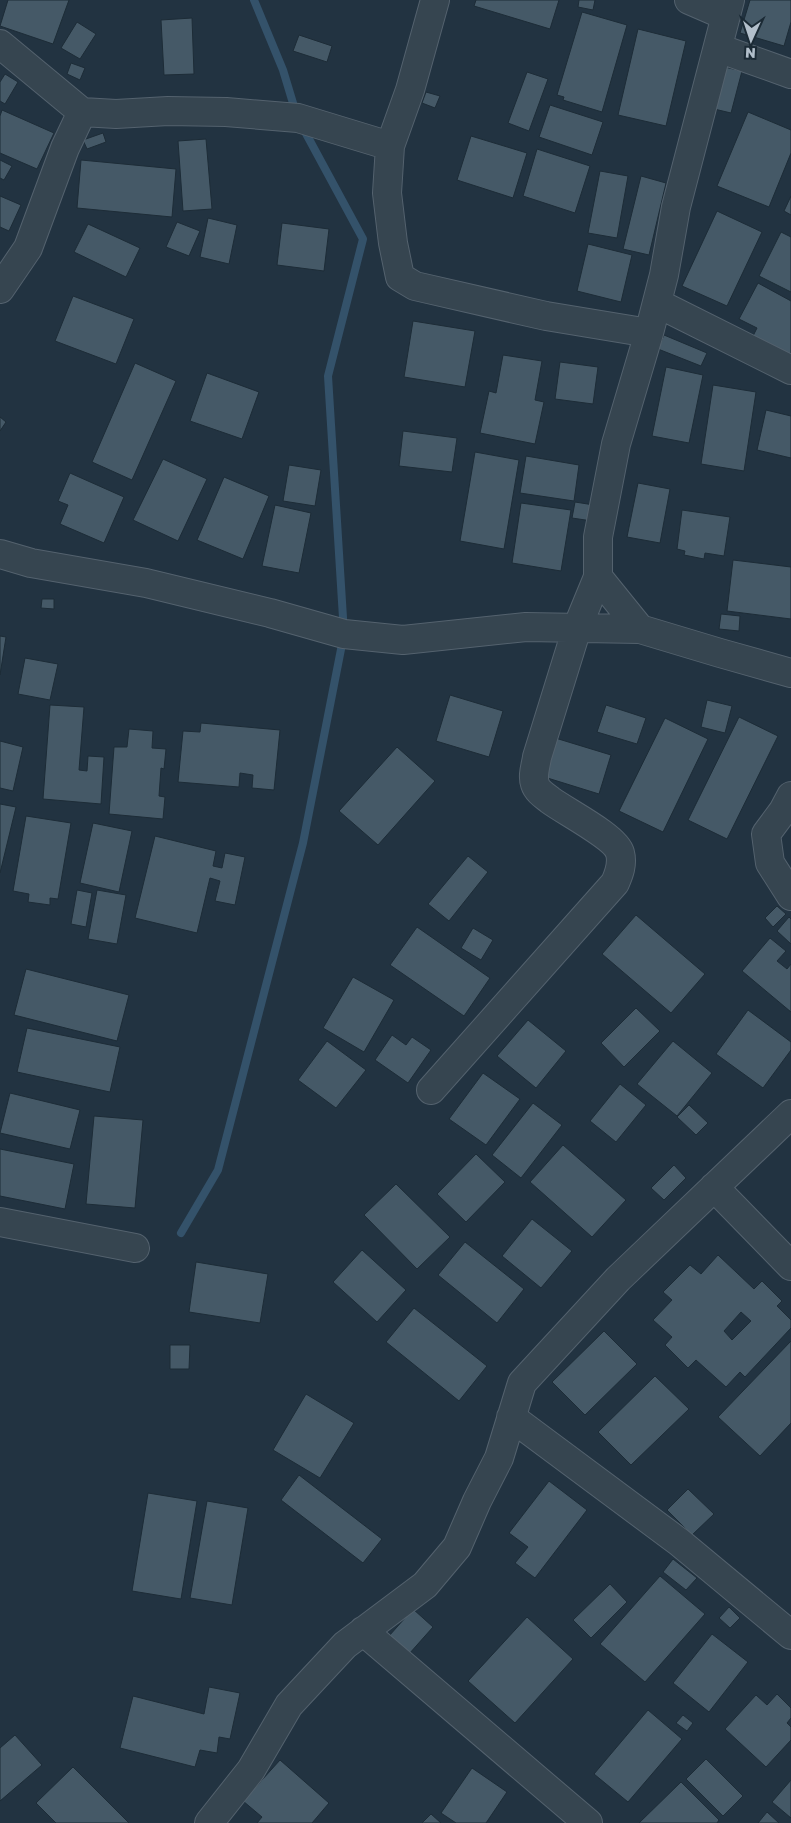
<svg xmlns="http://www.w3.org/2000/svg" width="791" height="1823" font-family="'Golos Text',sans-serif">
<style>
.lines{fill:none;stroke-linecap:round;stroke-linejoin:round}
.stream{stroke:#34526a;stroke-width:8}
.building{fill:#455967;stroke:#1d2c37;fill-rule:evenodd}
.street-casing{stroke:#54626e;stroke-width:30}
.street{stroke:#364550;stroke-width:28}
</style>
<rect width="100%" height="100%" fill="#223341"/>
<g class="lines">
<path class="stream" d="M254 0 283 70 296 113
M181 1233 218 1170 303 843 344 634 328 376 363 239 303 128"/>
</g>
<path class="building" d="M8 0H69L53 44 0 26Z
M476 0H559L550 29 474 6Z
M579 0H595L593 10 578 7Z
M750 0H791V22L784 46 740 33Z
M582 12 627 25 602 112 563 100 564 97 557 95Z
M192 18 194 74 164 75 161 20Z
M77 22 96 34 80 59 61 48Z
M638 29 686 41 666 126 618 115Z
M299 35 332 46 327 62 293 51Z
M71 63 85 68 80 80 67 74Z
M720 66 742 71 731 113 710 108Z
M527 72 548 79 529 131 508 123Z
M5 74 18 82 5 104 0 101V82Z
M426 92 440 96 435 108 422 103Z
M550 105 603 122 592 155 539 137Z
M2 110 54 133 37 169 0 153V116Z
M748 112 791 130V153L769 207 717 186Z
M103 133 106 142 87 149 83 140Z
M471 136 527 153 513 198 457 180Z
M206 139 212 209 183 211 178 141Z
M537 149 590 166 575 213 523 196Z
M0 160 12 166 4 180 0 178Z
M81 160 176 169 172 217 77 208Z
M600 171 628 176 617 238 588 233Z
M641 176 666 183 649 255 623 249Z
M0 196 21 205 9 231 0 227Z
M791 196V215L784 211Z
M717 211 762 232 727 306 682 286Z
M208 218 237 225 229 264 200 257Z
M177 222 200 231 189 256 166 247Z
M282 223 329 229 324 271 277 265Z
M88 224 140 248 126 277 74 252Z
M781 232 791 237V292L759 276Z
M588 244 632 255 621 302 577 291Z
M758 283 791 301V355L751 340 757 328 739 319Z
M73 296 134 319 116 364 55 341Z
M413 321 475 331 465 387 404 377Z
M664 335 707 353 701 366 658 349Z
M503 355 542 361 535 400 544 402 535 444 480 433 489 391 496 393Z
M560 362 598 367 593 404 555 399Z
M135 363 176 381 132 480 92 462Z
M666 367 703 375 689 443 652 436Z
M207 373 259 392 242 439 190 421Z
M713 385 756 392 744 471 701 464Z
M766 410 791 416V458L757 450Z
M0 417 6 422 0 431Z
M403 431 457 438 452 472 399 466Z
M475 452 519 460 504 549 460 541Z
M526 456 579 465 574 501 520 493Z
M163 459 207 479 178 541 133 520Z
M289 465 321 470 315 506 283 501Z
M70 473 124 497 104 543 60 524 68 505 58 501Z
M224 477 269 496 243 559 197 540Z
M638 483 670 489 660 543 627 537Z
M575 502 594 505 592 521 572 518Z
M521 503 571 510 561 571 512 563Z
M275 505 311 513 299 573 262 566Z
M682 510 730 517 724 556 705 553 704 559 684 555 685 551 677 549Z
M733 560 791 567V619L727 611Z
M42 599H54V609L41 608Z
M721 614 740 616 739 631 719 629Z
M0 636 6 637 0 675Z
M25 658 58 664 50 700 18 694Z
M450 695 503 711 489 757 436 741Z
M707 700 732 706 725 733 701 727Z
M50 705 84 707 79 770 87 771 88 756 104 757 101 804 43 799Z
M606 705 646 718 637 744 597 732Z
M739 717 778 736 727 839 688 820Z
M665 718 708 739 663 832 619 811Z
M201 723 280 730 274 790 252 788 253 775 240 773 239 787 178 782 183 731 200 732Z
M129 729 153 731 152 748 166 749 164 769 161 768 159 796 165 797 163 819 109 814 114 747H127Z
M552 737 611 755 599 794 541 776Z
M0 741 23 747 13 791 0 788Z
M397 747 435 781 378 845 339 811Z
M0 804 16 807 0 873Z
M26 816 71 823 58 899 50 898V905L28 902 29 894 13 891Z
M93 823 132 831 119 892 80 883Z
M155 836 216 851 213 866 222 868 225 853 245 857 235 905 215 901 220 881 210 878 197 933 135 918Z
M468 856 488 872 449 921 428 904Z
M77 890 92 893 86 927 71 924Z
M97 890 126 895 117 944 88 939Z
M777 906 786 914 773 927 765 918Z
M636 915 705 974 671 1013 602 954Z
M789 917 791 919V944L777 931Z
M417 927 490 978 464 1016 390 965Z
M473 928 493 940 481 960 461 948Z
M770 938 786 951 777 961 787 969 791 964V1012L742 971Z
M26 969 129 995 117 1041 14 1015Z
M353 977 394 1000 364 1052 323 1028Z
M636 1008 660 1031 624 1067 601 1043Z
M748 1010 791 1042V1050L763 1088 716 1054Z
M528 1020 566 1051 536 1088 497 1056Z
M27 1028 120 1047 110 1092 17 1072Z
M392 1035 406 1045 412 1037 431 1050 408 1083 375 1060Z
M327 1041 366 1070 336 1108 298 1080Z
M673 1041 712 1073 677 1116 637 1084Z
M483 1073 520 1099 486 1145 449 1119Z
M620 1084 646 1105 616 1142 590 1121Z
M10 1093 80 1110 70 1149 0 1133Z
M533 1103 562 1125 521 1178 492 1155Z
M689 1105 708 1123 696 1135 677 1117Z
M94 1116 143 1120 135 1208 86 1204Z
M563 1145 626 1200 592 1237 530 1182Z
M0 1149 74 1164 65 1209 0 1196Z
M476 1154 505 1182 466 1222 437 1194Z
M674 1165 686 1178 664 1200 651 1188Z
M396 1184 450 1237 417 1269 364 1215Z
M532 1219 572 1251 541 1288 502 1256Z
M465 1242 524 1289 497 1323 438 1275Z
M362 1250 406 1290 377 1322 333 1282Z
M718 1255 754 1289 762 1281 782 1301 777 1306 791 1320V1328L745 1377 740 1372 726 1387 696 1360 688 1368 665 1345 672 1337 653 1320 672 1300 663 1292 690 1265 701 1274ZM741 1312 751 1321 732 1340 724 1331Z
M196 1262 268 1274 260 1323 189 1312Z
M414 1308 487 1366 459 1401 386 1342Z
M604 1331 637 1364 585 1415 552 1382Z
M791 1341V1423L760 1456 718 1417Z
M170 1345H190L189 1369H170Z
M655 1376 689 1409 631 1465 598 1432Z
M306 1394 354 1423 320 1478 273 1450Z
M299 1475 382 1539 363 1563 281 1500Z
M549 1481 587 1510 535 1578 515 1563 528 1547 509 1533Z
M688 1489 714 1514 692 1535 667 1510Z
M148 1493 197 1501 181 1599 132 1591Z
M207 1501 248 1508 232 1605 190 1598Z
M673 1559 697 1578 686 1590 663 1572Z
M660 1576 705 1614 645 1682 600 1644Z
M610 1584 627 1602 591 1638 573 1620Z
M729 1607 740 1618 730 1628 719 1618Z
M413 1609 433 1627 409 1654 389 1636Z
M527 1617 573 1659 515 1723 468 1681Z
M712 1634 748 1662 709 1712 673 1683Z
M209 1687 240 1693 230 1739 219 1737 217 1753 200 1750 195 1767 120 1748 133 1696 204 1714Z
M777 1694 791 1708V1718L787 1723 791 1727V1740L766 1767 725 1729 756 1695 767 1705Z
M648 1710 682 1739 628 1802 594 1774Z
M683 1715 693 1723 687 1731 676 1723Z
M15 1735 42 1765 0 1801V1748Z
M706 1759 743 1796 723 1816 686 1779Z
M280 1760 329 1803 312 1823H257L262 1817 243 1801Z
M73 1767 129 1823H56L36 1803Z
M472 1768 507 1792 486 1823H456L441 1813Z
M791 1780V1818L772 1802Z
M681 1782 719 1820 717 1823H639Z
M767 1812 779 1823H758Z
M431 1814 441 1823H422Z"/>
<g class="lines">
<defs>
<path id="street" d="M435 0 410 90 390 146 387 193 393 243 400 277 415 286 546 316 649 333
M689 0 726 16
M0 44 82 112 116 114 168 111 226 112 298 118 390 146
M718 48 791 74
M0 289 28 248 65 148 82 112
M657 303 791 370
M0 554 31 563 146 583 270 613 344 634 403 640 526 627 640 629 720 653 791 673
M598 577 640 629
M791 796 783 811 766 834 770 863 791 896
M431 1090 615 883C619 874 623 864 620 853 616 837 566 812 550 800 545 796 537 791 535 784 532 775 536 765 537 757L577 628 598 577V537L616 444 649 333 664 275 676 207 730 0
M714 1187 791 1266
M0 1222 135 1248
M511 1417 679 1542 791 1635
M363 1631 588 1823
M209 1823 251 1770 289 1705 345 1645 425 1585 457 1547 477 1501 499 1458 522 1383 618 1279 791 1114"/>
</defs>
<use href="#street" class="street-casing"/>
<use href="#street" class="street"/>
</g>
<g transform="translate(751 40) rotate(183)" stroke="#1b2a35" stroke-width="4" paint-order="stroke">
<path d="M0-4L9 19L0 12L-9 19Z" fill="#b2bfcb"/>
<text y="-8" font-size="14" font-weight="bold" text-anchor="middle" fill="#b2bfcb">N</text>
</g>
</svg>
